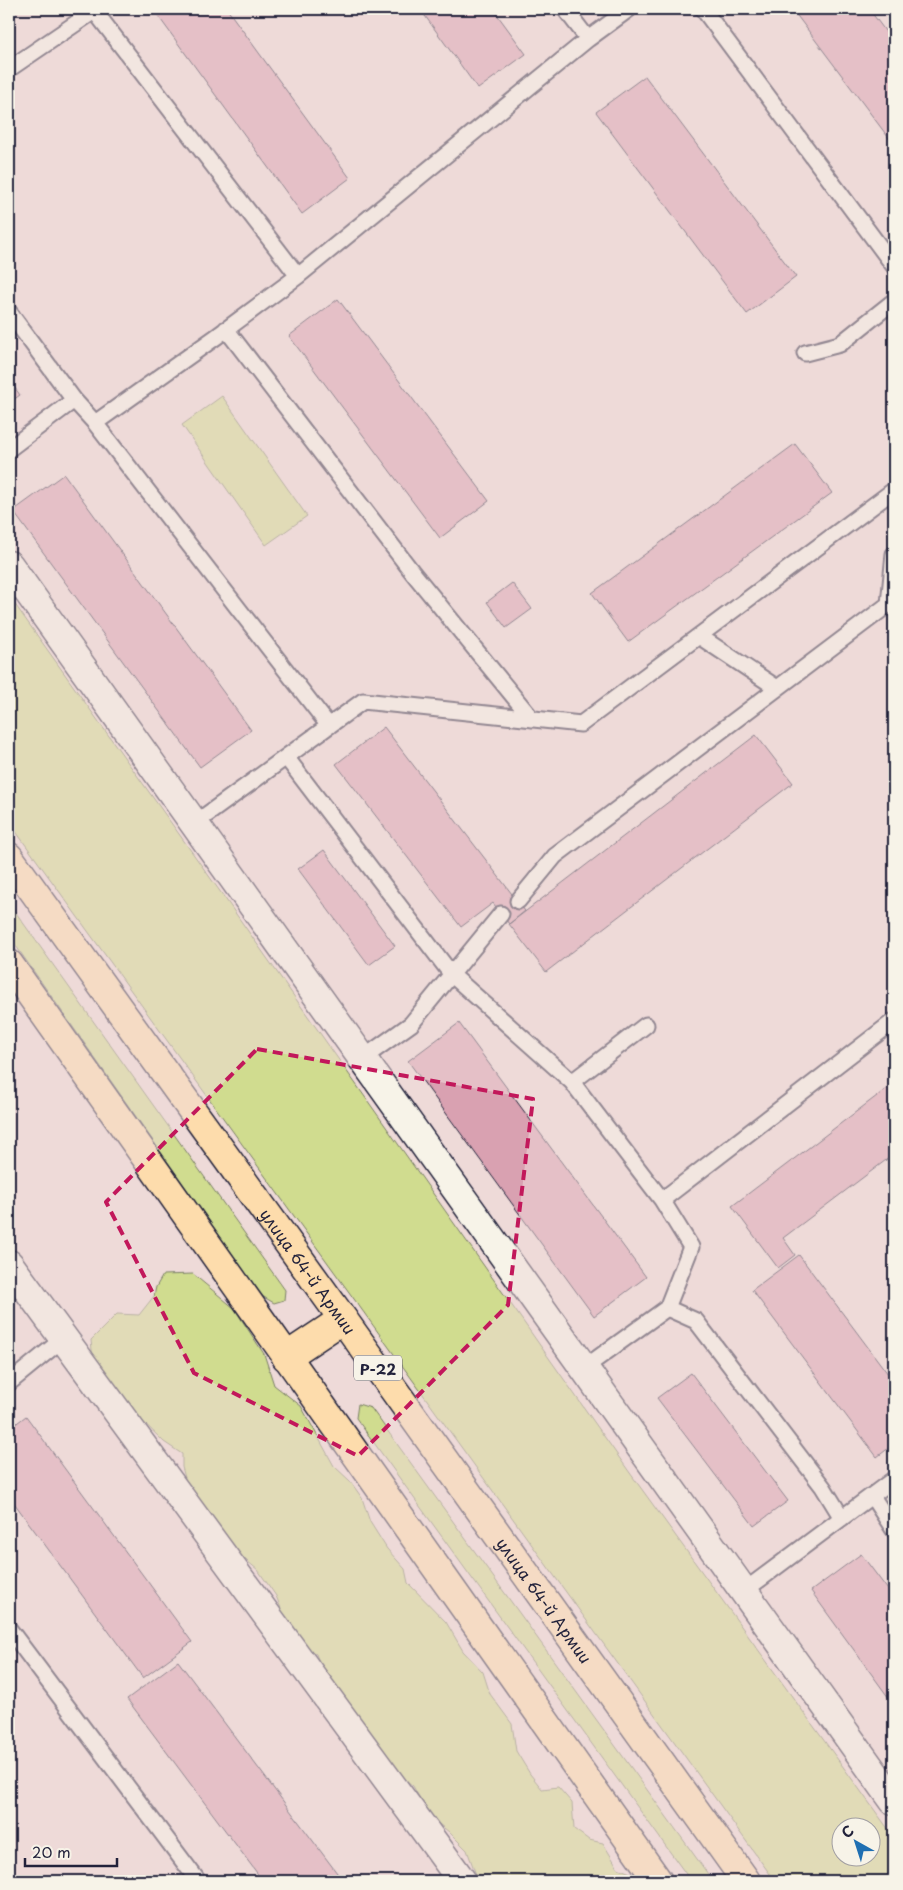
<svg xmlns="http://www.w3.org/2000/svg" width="903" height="1890" font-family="'Playpen Sans',sans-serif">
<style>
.green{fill:#d0dc8f;stroke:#797f65;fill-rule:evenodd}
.building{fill:#d9a1b1;stroke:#22223b}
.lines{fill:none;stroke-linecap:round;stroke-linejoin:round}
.lane-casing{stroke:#22223b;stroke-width:19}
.street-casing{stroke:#22223b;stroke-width:31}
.secondary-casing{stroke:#22223b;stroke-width:31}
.highway-casing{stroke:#22223b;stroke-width:31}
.lane{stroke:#f7f3e8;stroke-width:15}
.street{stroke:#f7f3e8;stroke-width:28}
.secondary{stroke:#f7f3e8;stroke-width:28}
.highway{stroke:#fddcac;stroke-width:28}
.marked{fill:none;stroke:#c2185b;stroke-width:4;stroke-dasharray:10 6;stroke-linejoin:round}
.labels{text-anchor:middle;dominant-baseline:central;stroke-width:5;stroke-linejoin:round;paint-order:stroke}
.shield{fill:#f7f3e8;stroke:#62616f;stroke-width:1}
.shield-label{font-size:15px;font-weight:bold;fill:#22223b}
.street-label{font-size:16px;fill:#22223b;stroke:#f7f3e8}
</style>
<rect width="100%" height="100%" fill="#eedad8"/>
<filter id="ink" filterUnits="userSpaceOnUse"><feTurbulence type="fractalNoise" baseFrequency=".02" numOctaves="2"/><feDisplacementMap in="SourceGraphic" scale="10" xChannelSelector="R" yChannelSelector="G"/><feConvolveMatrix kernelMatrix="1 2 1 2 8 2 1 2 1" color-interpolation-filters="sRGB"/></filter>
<g filter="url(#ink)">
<path class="green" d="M222 396 307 516 266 545 182 425Z
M9 596 224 897 630 1473 894 1837V1881H775L9 822ZM840 1828H870V1858H840Z
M9 903 285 1290 284 1300 274 1303 262 1296 9 936Z
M193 1274 234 1308 264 1354 274 1385 301 1406 334 1466 350 1481 362 1498 370 1522 387 1549 405 1569 408 1583 446 1622 463 1651 483 1672 490 1694 512 1724 516 1751 530 1774 542 1789 558 1787 572 1803 574 1829 589 1840 603 1843 618 1868 633 1874 638 1881H482L475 1872 467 1850 449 1832 430 1817 413 1786 394 1770 323 1672 316 1654 293 1638 276 1596 258 1570 226 1544 187 1485 182 1467V1454L164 1442 128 1407 120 1390 102 1372 93 1360 91 1340 117 1314 139 1315 154 1296 156 1287 163 1275Z
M358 1404 371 1408 713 1881H691L356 1418Z"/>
<path class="building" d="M153 9H227L350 178 302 214Z
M420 9H493L526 54 478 89Z
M792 9H869L894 43V145Z
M645 76 796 277 747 314 596 112Z
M338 299 489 501 440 538 289 336Z
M9 380 20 395 9 403Z
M795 444 832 493 628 642 592 593Z
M64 474 251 730 200 767 13 511Z
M512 583 532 609 506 628 487 602Z
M384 727 525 911 509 924 493 903 461 927 336 764Z
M756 735 793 783 546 972 509 924Z
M324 850 395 946 369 965 298 869Z
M459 1023 646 1277 594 1316 408 1061Z
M894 1083V1154L783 1238 795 1255 778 1268 732 1206Z
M799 1255 894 1382V1444L877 1457 752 1290Z
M691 1373 788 1501 754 1526 657 1398Z
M26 1416 192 1642 143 1678 9 1496V1429Z
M861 1554 894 1598V1705L811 1591Z
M178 1661 343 1881H263L127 1699Z"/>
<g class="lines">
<defs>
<path id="lane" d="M93 9 298 276
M565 9 588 39
M703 9 894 266
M9 69 94 11
M9 312 74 400 95 423 329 726
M226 329 413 573 532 719
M805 353 840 344 894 301
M95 423 216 337 298 276 588 39 629 9
M9 449 74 400
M699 636 777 688
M286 757 452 975 572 1082 662 1200 691 1247 667 1308 584 1368
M194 824 363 701 581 724 894 490
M518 901 555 856 889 604 894 554
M362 1059 411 1024 501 914
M572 1082 646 1025
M662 1200 894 1021
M667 1308 696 1321 823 1487 842 1518
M9 1383 64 1338
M872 1496 894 1530
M744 1591 894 1479
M9 1629 198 1881"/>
<path id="street" d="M9 1264 462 1881"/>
<path id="secondary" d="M9 565 894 1801"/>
<g id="highway">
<path id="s1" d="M9 857 343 1319 746 1881"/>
<path d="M9 964 658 1881"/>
<path d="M286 1357 343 1319"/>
</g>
</defs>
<use href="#lane" class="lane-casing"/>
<use href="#street" class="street-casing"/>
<use href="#secondary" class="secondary-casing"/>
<use href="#highway" class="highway-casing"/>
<use href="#lane" class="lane"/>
<use href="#street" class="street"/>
<use href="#secondary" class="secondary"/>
<use href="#highway" class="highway"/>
</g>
</g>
<path d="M0 0H903V1890H0ZM257 1049 533 1099 508 1305 358 1456 194 1373 106 1202Z" fill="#eedad8" fill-opacity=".55" fill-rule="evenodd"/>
<path class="marked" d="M257 1049 533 1099 508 1305 358 1456 194 1373 106 1202Z"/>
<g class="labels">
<rect class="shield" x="354" y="1355.5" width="48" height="25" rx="4"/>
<g class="shield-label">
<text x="378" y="1368">Р-22</text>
</g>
<g class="street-label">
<text stroke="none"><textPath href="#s1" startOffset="511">улица 64-й Армии</textPath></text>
<text stroke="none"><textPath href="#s1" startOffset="916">улица 64-й Армии</textPath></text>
</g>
</g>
<rect width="903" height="1890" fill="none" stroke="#f7f3e8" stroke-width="30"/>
<rect x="15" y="15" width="873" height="1860" fill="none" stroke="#22223b" stroke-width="2" filter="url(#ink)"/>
<g transform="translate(856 1842) rotate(321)"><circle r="24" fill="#f7f3e8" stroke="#a29fa3"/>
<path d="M0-4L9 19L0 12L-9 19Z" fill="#1f6fb2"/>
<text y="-8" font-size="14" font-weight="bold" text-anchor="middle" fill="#22223b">С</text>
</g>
<path d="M25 1858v8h92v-8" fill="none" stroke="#22223b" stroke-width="2.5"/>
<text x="32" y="1858" font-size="15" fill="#22223b" stroke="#f7f3e8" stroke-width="4" paint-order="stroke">20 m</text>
</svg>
